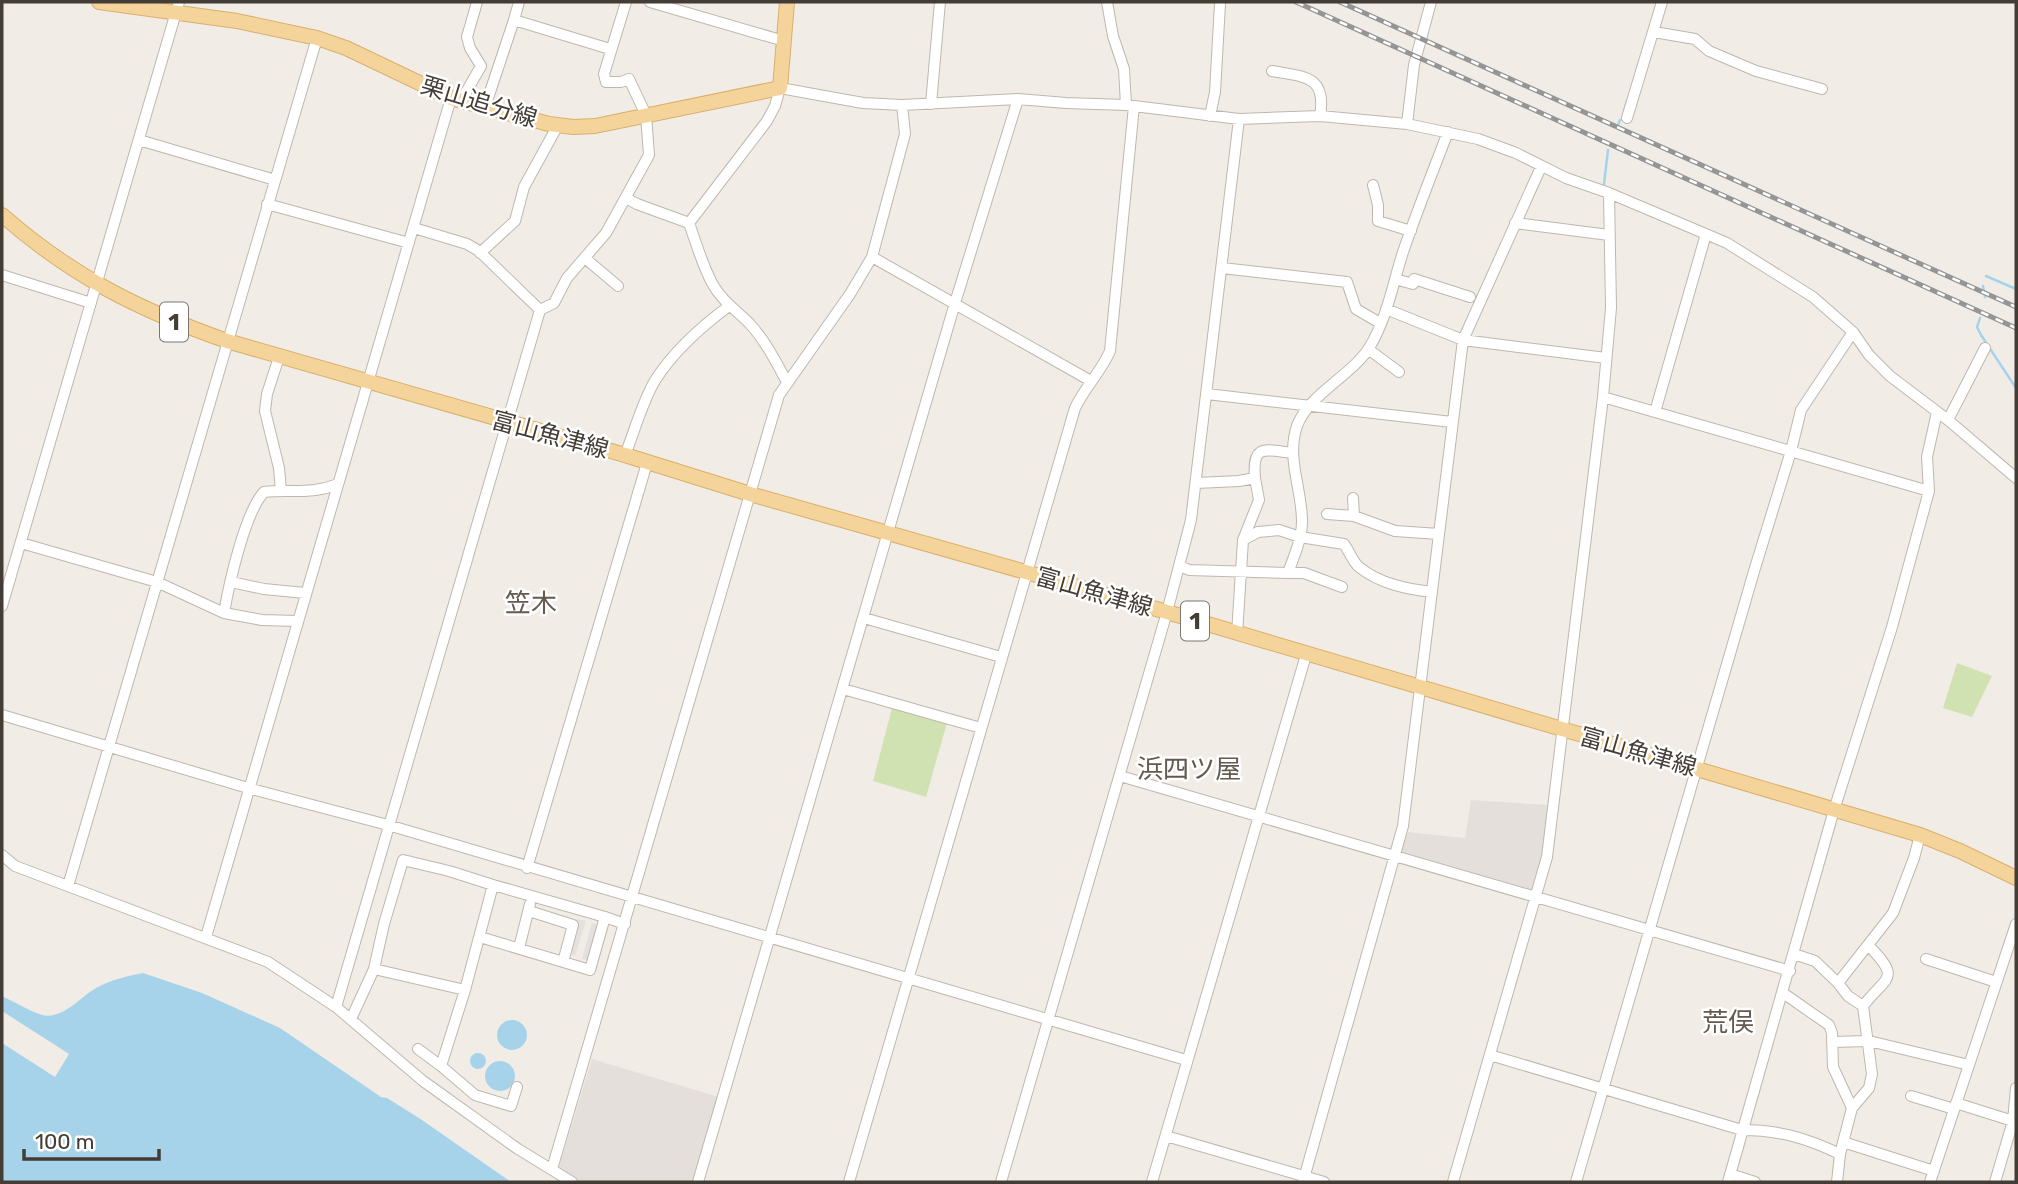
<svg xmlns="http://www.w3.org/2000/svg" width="2018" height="1184" font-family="Rubik,'Noto Sans JP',sans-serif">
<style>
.industrial{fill:#e4dfdb}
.green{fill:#d0e2b2}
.parking{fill:#e3e0de}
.water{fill:#a7d3ea}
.pier{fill:#f1ede6}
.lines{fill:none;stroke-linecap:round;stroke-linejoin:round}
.stream{stroke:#a7d3ea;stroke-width:2.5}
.minor-casing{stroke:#bfb7ac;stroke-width:12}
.major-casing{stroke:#d9b06c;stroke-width:16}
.minor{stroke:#fff;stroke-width:10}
.major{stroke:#f5d49b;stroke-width:14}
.rail-casing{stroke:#959595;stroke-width:5}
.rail{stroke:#fff;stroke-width:2.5;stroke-dasharray:8;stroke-linecap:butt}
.labels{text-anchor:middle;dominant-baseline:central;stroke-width:5;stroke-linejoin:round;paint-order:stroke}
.shield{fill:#fff;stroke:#7b7772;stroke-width:2}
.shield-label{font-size:23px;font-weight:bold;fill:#433d36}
.street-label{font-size:24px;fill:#433d36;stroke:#fff}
.neighbourhood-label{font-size:26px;fill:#655a4e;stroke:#fff}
</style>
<rect width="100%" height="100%" fill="#f1ede6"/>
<path class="industrial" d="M1471 800 1547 805 1543 858 1533 890 1399 853 1408 832 1465 838Z
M592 1059 719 1097 695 1182H581L559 1167Z"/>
<path class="green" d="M1957 663 1992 676 1972 717 1943 708Z
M892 708 947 723 926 797 873 781Z"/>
<path class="parking" d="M577 919 586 921 575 956 567 953Z
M592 923 600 925 590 961 582 959Z"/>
<path class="water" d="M143 973 202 993 280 1028 381 1097 387 1098 419 1118 511 1182H2V996C15 1002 29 1011 42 1015 63 1020 80 997 96 988 110 980 127 976 143 973Z
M497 1035a15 15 0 1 1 30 0a15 15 0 1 1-30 0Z
M470 1061a8 8 0 1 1 16 0a8 8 0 1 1-16 0Z
M485 1076a15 15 0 1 1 30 0a15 15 0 1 1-30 0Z"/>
<path class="pier" d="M2 1011 69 1054 55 1077 2 1043Z"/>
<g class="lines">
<path class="stream" d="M1624 111 1627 101
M1618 125 1620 120
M1604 184 1608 150
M1986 276 2016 289
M1983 286 1985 297
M1980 318 1977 327 1981 335 2016 388"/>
<defs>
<path id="minor" d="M519 2 514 20 610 49
M650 2 784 41
M1107 2 1113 36 1124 69 1126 105
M1654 32 1695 39 1709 51 1756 71 1822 89
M1272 71C1304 77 1327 75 1320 116
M461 101 481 66 470 48 467 37 477 2
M931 104 940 2
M485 107 514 20
M1210 116 1215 92 1220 4
M1627 118 1662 2
M1407 124 1414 65 1431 2
M139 140 275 180
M1373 185 1378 205V221L1411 231
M626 198 637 204 689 223
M267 204 409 243
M689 223 767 121 775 106 780 88 863 103 902 105 1018 99 1066 103 1126 105 1239 119 1320 116 1407 124 1478 139 1516 153 1566 178 1609 193 1727 243 1813 297 1853 332 1869 355 1890 376 1948 420 2016 478
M689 223C696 243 702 264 712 283 721 300 736 310 749 323 765 340 776 362 787 382
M1515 223 1609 235
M414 228 467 244 479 251 540 310
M480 253 515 221 524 187 558 125
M872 257 1091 381
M586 259 618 286
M1222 268 1347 282 1356 309 1380 323
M2 275 91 303
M1395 279 1413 284 1414 279 1470 297
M1386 309 1463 340 1606 358
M1368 349 1399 372
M279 357 267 394 265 411 279 468 281 490
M1207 394 1452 422
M1603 397 1929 491
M1655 412 1706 234
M1948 420 1985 348
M625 455C634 433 643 399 656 379 674 351 702 326 729 306
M1255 478C1252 443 1265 450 1293 453
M1196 483 1239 481 1255 478 1259 500 1243 540
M1353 498 1354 516
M1327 514 1354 516 1395 531 1439 534
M21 543 157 582 224 613
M1180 566 1189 570 1288 573C1294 556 1302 539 1302 521 1302 489 1286 458 1297 426 1308 395 1351 376 1369 348 1387 319 1393 283 1403 252 1417 211 1433 171 1448 132
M1288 573H1304L1342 587
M231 582 264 589 305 593
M2 606 179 2
M864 618 1001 657
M297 621 262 620 224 613C229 584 245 512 264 492 291 489 311 495 338 484
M1237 634 1243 540 1258 532 1279 530 1300 537 1344 544C1349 551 1353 562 1359 567 1380 584 1407 589 1432 592
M843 689 981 728
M2 715 248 788 388 825 1186 1060
M1120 776 1790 971
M2 855 15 866 268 962 336 1007 423 1081 518 1149 572 1182
M527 868 647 463
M493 885 605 917
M68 886 317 38
M529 911 573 925 563 962
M206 937 451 98
M480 937 590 970 605 917 625 924
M519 948 530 904
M1794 954 1815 961 1838 983 1848 996 1863 1006 1872 1074 1869 1088 1852 1108
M1926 959 1996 982
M374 969 384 924 403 860 449 871 493 885 465 990
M1838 983 1893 913 1914 858 1920 835
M1783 993 1829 1025 1832 1033 1833 1067 1852 1108 1840 1154 1837 1182
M1863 1006C1887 975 1902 980 1868 945
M336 1007 540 310 554 303 567 278 606 233 649 155 646 115 629 79 621 82H606L604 74 626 2
M351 1019 374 969 465 990 441 1066 418 1049
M1832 1042 1869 1041 1969 1065
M1490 1055 1742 1130C1779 1130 1806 1138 1840 1154
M441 1066 475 1095 511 1106 517 1087
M1911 1096 1954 1109
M1956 1103 2016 1122
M1166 1136 1324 1182
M1843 1142 1934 1171
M552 1169 779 395 850 294 872 257 905 134 902 105
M1730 1174 1755 1182
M698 1182 955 303 1018 99
M849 1182 1075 408C1085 387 1101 372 1110 351L1134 106
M1001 1182 1167 612 1191 520 1239 119
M1152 1182 1306 655
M1303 1182 1403 826 1463 340 1541 167
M1453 1182 1547 857 1603 397 1611 308 1609 193
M1576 1182 1755 568 1791 451 1801 410 1853 332
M1728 1182 1834 810 1892 627 1929 491 1927 457 1937 412
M1930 1182 2016 924
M1995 1182 2013 1121 2016 1088"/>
<path id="major" d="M99 2 237 21 317 38 346 48 451 98 549 124 573 127 595 126 780 88 787 2
M2 215C73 277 139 310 227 341L625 455 750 494 1167 612 1920 835 1960 851 2016 878"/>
</defs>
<use href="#minor" class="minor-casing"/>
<use href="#major" class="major-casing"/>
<use href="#minor" class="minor"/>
<use href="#major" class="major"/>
<defs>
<path id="rail" d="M1296 2 2016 328
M1340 2 2016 307"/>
</defs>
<use href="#rail" class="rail-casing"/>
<use href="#rail" class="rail"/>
</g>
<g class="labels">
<g class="shield">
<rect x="160" y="302.5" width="28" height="39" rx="5"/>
<rect x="1181" y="601.5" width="28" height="39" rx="5"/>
</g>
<g class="shield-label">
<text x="174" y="322">1</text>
<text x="1195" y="621">1</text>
</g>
<g class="street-label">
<text transform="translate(479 102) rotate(17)">栗山追分線</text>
<text transform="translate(550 435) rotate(15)">富山魚津線</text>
<text transform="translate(1094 592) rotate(16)">富山魚津線</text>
<text transform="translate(1638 752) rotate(16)">富山魚津線</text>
</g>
<g class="neighbourhood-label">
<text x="531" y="603">笠木</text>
<text x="1189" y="769">浜四ツ屋</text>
<text x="1728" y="1022">荒俣</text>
</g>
</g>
<rect width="2018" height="1184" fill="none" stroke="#433d36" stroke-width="7"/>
<path d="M24 1149v10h135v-10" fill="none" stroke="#433d36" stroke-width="3.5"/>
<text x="35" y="1149" font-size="21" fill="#433d36" stroke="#ffffff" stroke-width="5" paint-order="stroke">100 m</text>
</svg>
